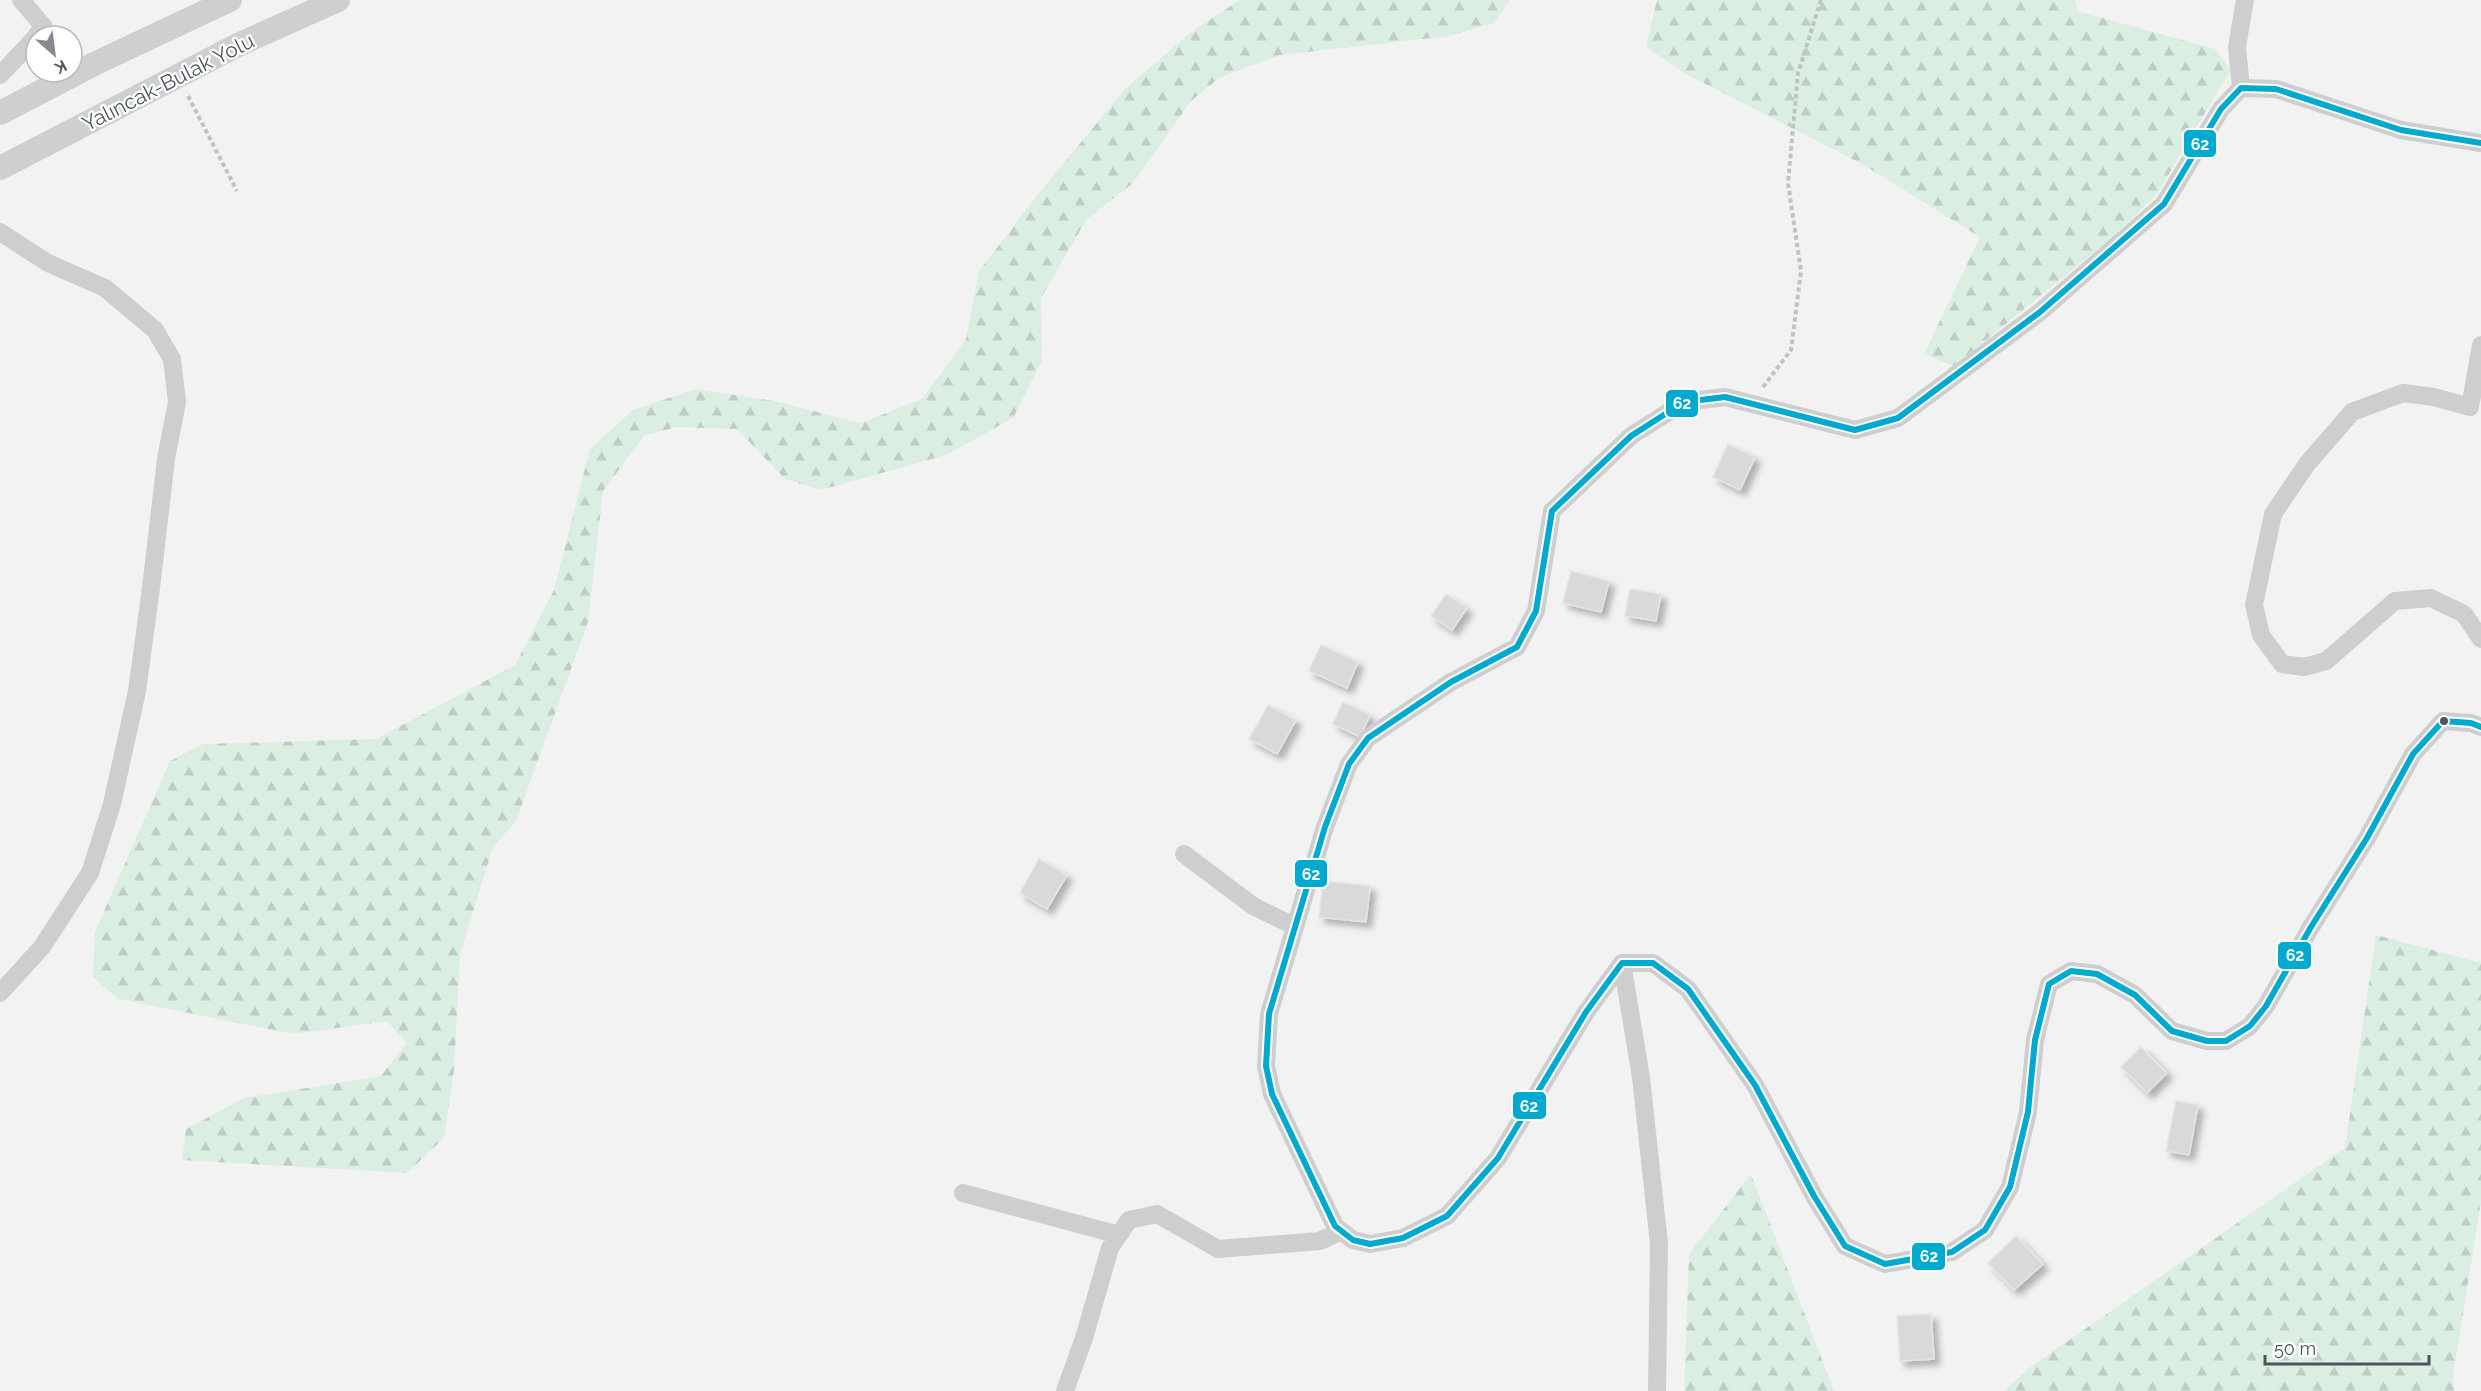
<svg xmlns="http://www.w3.org/2000/svg" width="2481" height="1391" font-family="Raleway,sans-serif">
<style>
.forest{fill:url(#forest-firs)}
.building{fill:#d9d9db;stroke:#e4e4e5;stroke-width:1.5;filter:url(#shadow)}
.lines{fill:none;stroke-linecap:round;stroke-linejoin:round}
.path{stroke:#bdc5c2;stroke-width:4;stroke-dasharray:4.5 3;stroke-linecap:butt}
.minor{stroke:#cdced0;stroke-width:18}
.secondary{stroke:#cecfd1;stroke-width:24}
.bus-1-casing{stroke:#fff;stroke-width:10}
.bus-1{stroke:#00a9ce;stroke-width:6}
.bus-dot{fill:#4c545d;stroke:#fff;stroke-width:2}
.labels{text-anchor:middle;dominant-baseline:central;stroke-width:4.5;stroke-linejoin:round;paint-order:stroke}
.street-label{font-size:21px;fill:#4c545d;stroke:#fff}
.line-badge{stroke:#fff;stroke-width:2}
.badge-label{font-size:16px;text-anchor:middle;font-weight:bold;fill:#fff}
</style>
<defs>
<pattern id="forest-firs" width="22" height="20" patternUnits="userSpaceOnUse" patternTransform="scale(1.5)"><rect width="22" height="20" fill="#dbeee2"/><path d="M5 1l3.5 6h-7zM16 11l3.5 6h-7z" fill="#becec4"/></pattern>
<filter id="shadow"><feDropShadow dx="5.5" dy="5.5" stdDeviation="3" flood-color="#0004"/></filter>
</defs>
<rect width="100%" height="100%" fill="#f3f2f2"/>
<path class="forest" d="M1240 0H1510L1494 23 1449 36 1280 55 1219 78 1191 101 1133 183 1086 220 1041 298 1042 360 1013 418 946 455 821 490 785 479 737 429 676 427 644 436 603 491 588 622 516 821 493 847 460 954 454 1069 444 1138 407 1173 182 1160 186 1129 244 1098 381 1076 407 1043 387 1021 294 1034 118 999 93 977 95 932 170 761 203 744 376 739 515 665 554 590 590 449 633 410 696 389 774 401 861 423 922 399 966 339 979 271 1040 192 1125 89 1194 30Z
M1657 0H2075L2077 11 2215 49 2231 69 2157 194 2109 240 1954 366 1924 354 1980 237 1862 164 1686 74 1646 47Z
M2376 935 2481 963V1201L2453 1376 2454 1391H2004L2029 1368 2345 1148Z
M1751 1174 1834 1391H1684L1689 1254Z"/>
<path class="building" d="M1728 444 1755 457 1740 490 1713 477Z
M1571 571 1609 581 1601 612 1563 603Z
M1630 589 1661 594 1656 621 1625 616Z
M1446 594 1467 608 1452 630 1431 616Z
M1321 645 1358 662 1347 688 1309 671Z
M1343 702 1370 715 1360 737 1333 724Z
M1268 705 1296 720 1277 754 1249 739Z
M1039 859 1067 875 1047 909 1020 893Z
M1323 881 1370 886 1366 922 1319 917Z
M2141 1047 2167 1073 2147 1093 2121 1067Z
M2176 1101 2198 1105 2189 1155 2166 1151Z
M2016 1236 2043 1264 2014 1290 1988 1263Z
M1931 1314 1934 1359 1900 1361 1897 1316Z"/>
<g class="lines">
<path class="path" d="M188 96 237 191
M1763 387 1791 350 1801 271 1788 183 1798 73 1821 0"/>
<path class="minor" d="M21 0 44 27 36 36
M0 75 36 37
M2241 88 2237 47 2245 0
M2481 143 2401 130 2276 89 2241 88 2221 109 2164 204 2040 312 1898 418 1855 430 1725 397 1684 402 1631 436 1552 511 1536 611 1517 647 1451 682 1368 738 1349 764 1325 827 1269 1014 1266 1066 1272 1094 1335 1226 1353 1240 1370 1244 1403 1238 1447 1216 1498 1158 1586 1012 1622 963H1653L1688 989 1755 1085 1814 1196 1845 1246 1885 1264 1952 1252 1985 1230 2010 1187 2028 1112 2035 1040 2049 984 2071 971 2097 974 2135 995 2172 1031 2207 1041H2226L2250 1026 2266 1006 2311 927 2367 838 2413 754 2443 721 2471 723 2481 727
M0 232 48 263 105 288 155 330 172 359 177 402 166 459 151 588 137 691 112 804 90 873 42 947 0 993
M2481 345 2470 407 2434 397 2403 393 2352 412 2307 464 2273 514 2254 605 2261 635 2282 664 2304 667 2326 661 2395 601 2431 598 2464 614 2481 639
M1184 854 1253 906 1294 926
M1622 963 1641 1077 1659 1244 1657 1391
M963 1193 1119 1235
M1065 1391 1084 1338 1110 1248 1129 1220 1157 1214 1218 1249 1320 1241 1341 1231"/>
<path class="secondary" d="M0 113 94 64 230 0
M0 168 240 44 338 0"/>
<defs>
<path id="bus-1" d="M2481 143 2401 130 2276 89 2241 88 2221 109 2164 204 2040 312 1898 418 1855 430 1725 397 1684 402 1631 436 1552 511 1536 611 1517 647 1451 682 1368 738 1349 764 1325 827 1269 1014 1266 1066 1272 1094 1335 1226 1353 1240 1370 1244 1403 1238 1447 1216 1498 1158 1586 1012 1622 963H1653L1688 989 1755 1085 1814 1196 1845 1246 1885 1264 1952 1252 1985 1230 2010 1187 2028 1112 2035 1040 2049 984 2071 971 2097 974 2135 995 2172 1031 2207 1041H2226L2250 1026 2266 1006 2311 927 2367 838 2413 754 2443 721 2471 723 2481 727"/>
</defs>
<use href="#bus-1" class="bus-1-casing"/>
<use href="#bus-1" class="bus-1"/>
</g>
<circle class="bus-dot" cx="2444" cy="721" r="5"/>
<g class="labels">
<g class="street-label">
<text transform="translate(168 82) rotate(-27)">Yalıncak-Bulak Yolu</text>
</g>
</g>
<g class="line-badge">
<rect x="2183" y="129" width="34" height="29" rx="6" fill="#00a9ce"/>
<rect x="1665" y="389" width="34" height="29" rx="6" fill="#00a9ce"/>
<rect x="1294" y="859" width="34" height="29" rx="6" fill="#00a9ce"/>
<rect x="2277" y="941" width="35" height="29" rx="6" fill="#00a9ce"/>
<rect x="1512" y="1091" width="35" height="29" rx="6" fill="#00a9ce"/>
<rect x="1911" y="1242" width="35" height="29" rx="6" fill="#00a9ce"/>
</g>
<g class="badge-label">
<text x="2200" y="150">62</text>
<text x="1682" y="409">62</text>
<text x="1311" y="880">62</text>
<text x="2295" y="961">62</text>
<text x="1529" y="1112">62</text>
<text x="1929" y="1262">62</text>
</g>
<g transform="translate(54 54) rotate(152)"><circle r="28" fill="#ffffff" stroke="#b7bbbe" stroke-width="1.5"/>
<path d="M0-4.5L10 22L0 15L-10 22Z" fill="#868b91"/>
<text y="-9" font-size="16" font-weight="bold" text-anchor="middle" fill="#4c545d">K</text>
</g>
<path d="M2265 1355v9h164v-9" fill="none" stroke="#4c545d" stroke-width="3"/>
<text x="2274" y="1355" font-size="18" fill="#4c545d" stroke="#ffffff" stroke-width="4.5" paint-order="stroke">50 m</text>
</svg>
